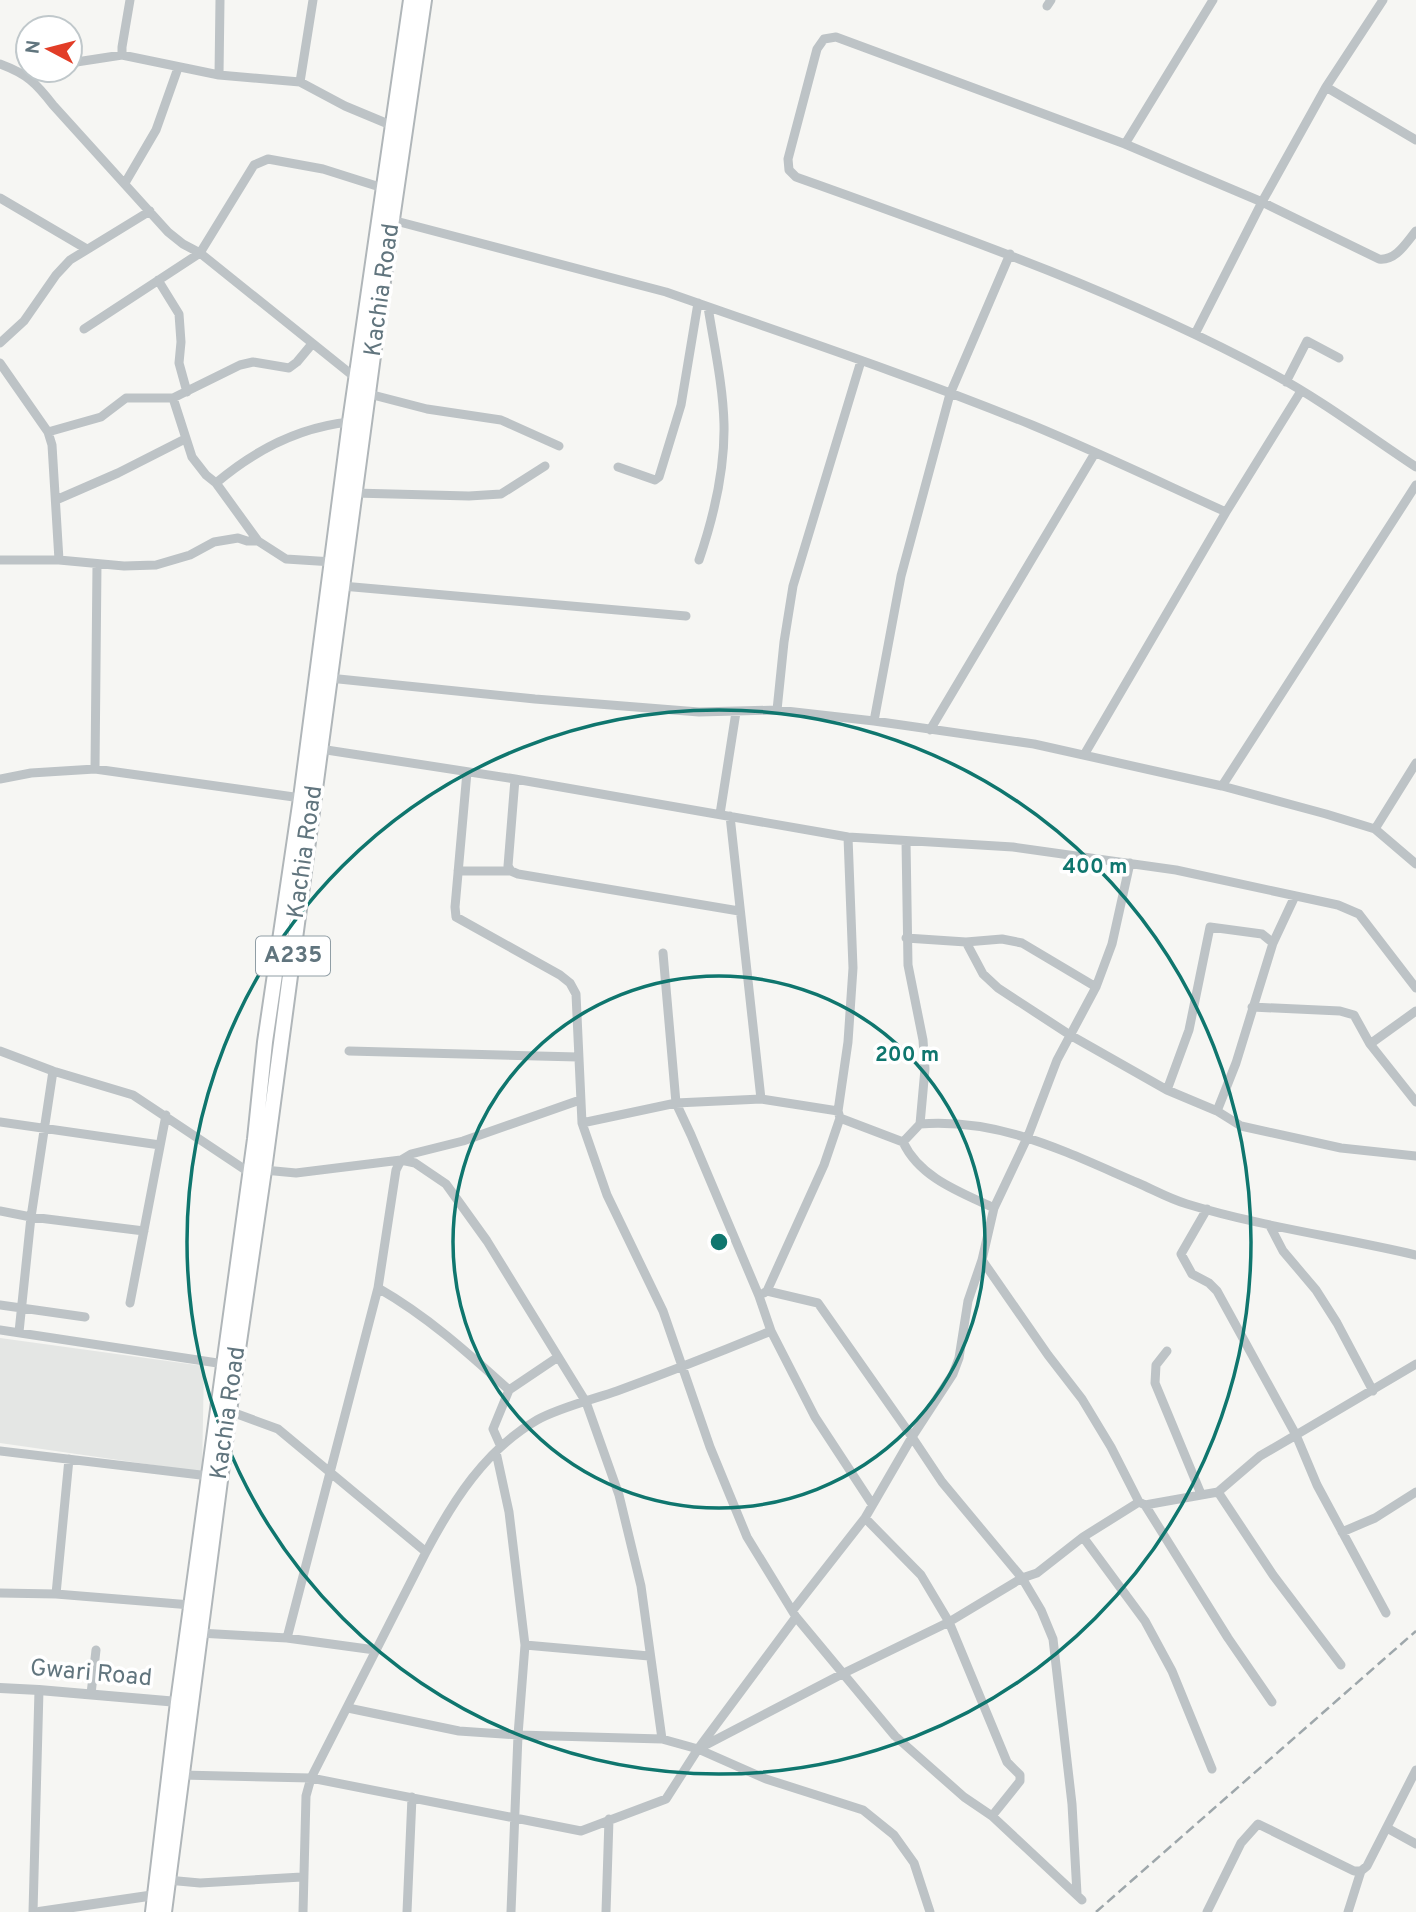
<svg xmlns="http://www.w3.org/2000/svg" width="1416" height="1912" font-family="Overpass,sans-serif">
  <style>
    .built { fill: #e4e6e4 }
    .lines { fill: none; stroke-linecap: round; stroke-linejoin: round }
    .trunk-casing { stroke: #b0b6b9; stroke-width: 18 }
    .minor { stroke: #bdc3c6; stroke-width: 9 }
    .tertiary { stroke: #bdc3c6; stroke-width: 10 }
    .trunk { stroke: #fff; stroke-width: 14 }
    .rail { stroke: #9ea7ab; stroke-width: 2.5; stroke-dasharray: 10 5; stroke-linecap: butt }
    .ring { fill: none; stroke: #0f766e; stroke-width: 3.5 }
    .labels { text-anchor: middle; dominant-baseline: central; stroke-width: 7; stroke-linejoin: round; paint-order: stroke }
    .shield { fill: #fff; stroke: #909ea5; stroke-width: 2 }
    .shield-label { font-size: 23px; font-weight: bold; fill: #61757e }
    .street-label { font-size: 24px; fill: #61757e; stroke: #fff }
    .centre { fill: #0f766e; stroke: #fff; stroke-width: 3.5 }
    .ring-label { font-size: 21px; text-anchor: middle; font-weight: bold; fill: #0f766e; stroke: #fff; stroke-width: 7; stroke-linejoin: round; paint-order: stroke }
  </style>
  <rect width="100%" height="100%" fill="#f6f6f3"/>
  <path class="built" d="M0 1338 204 1366 202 1472 0 1443Z"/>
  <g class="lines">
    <defs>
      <path id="trunk" d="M153 1912 178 1702 255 1139 265 1042 301 798 350 422 411 0
        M164 1912 229 1411 264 1170 383 281 424 0"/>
    </defs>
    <use href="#trunk" class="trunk-casing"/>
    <path class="minor" d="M1213 0 1125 144 1262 202 1379 259C1396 261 1406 243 1416 231
      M1047 6 1051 0
      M122 55V47L130 0
      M70 63 122 55 219 75 300 82 345 106 393 126
      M0 64C27 74 36 83 53 105L168 232 183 244 200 253 357 379
      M219 75 220 0
      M300 82 313 0
      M1326 87 1416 140
      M1125 144 836 37 824 39 817 49 788 159 789 170 796 177C958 235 1121 292 1273 374 1323 401 1369 436 1416 467
      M125 183 156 130 178 68
      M0 198 85 248
      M392 220 666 292C788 335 912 376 1032 425 1097 452 1162 483 1226 512
      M158 280 179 314 181 342 179 363 187 392
      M84 329 200 253 254 165 268 159 323 169 383 188
      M1195 334 1262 202 1326 87 1383 0
      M0 343 24 321 56 275 70 260 150 211
      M0 363 48 432 52 445 59 560
      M1286 382 1307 341 1339 358
      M369 394 427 409 501 420 559 446
      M173 398 192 457 206 475 216 483 258 541
      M48 432 101 417 126 398H173L240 365 253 362 289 368 297 362 312 344
      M618 467 655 480 659 477 681 405 698 303
      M216 483C255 450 299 427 350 422
      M354 493 469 496 501 494 545 466
      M56 500 118 473 185 439
      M0 560H59L124 566 156 565 190 555 214 542 238 538 247 541H258L286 559 333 562
      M699 560C714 516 725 471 724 424 723 385 714 345 708 307
      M342 586 686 616
      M329 678 535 699 699 712 777 710 874 721 1034 744 1222 786 1326 814 1375 829 1416 864
      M777 710 784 642 793 586 861 361
      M874 721 901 576 950 394 1010 254
      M930 730 1095 453
      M320 749 515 779 848 837 1013 847 1176 870 1338 905 1359 914 1416 988
      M1084 755 1226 512 1301 391
      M95 769 97 564
      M467 772 455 907 456 917 560 975 570 983 576 994 582 1123 607 1195 663 1311 710 1447 747 1537 796 1617 895 1736 964 1797 992 1816 1082 1900
      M0 779 31 773 95 769 301 798
      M515 779 508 866 511 871 518 874 739 911
      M1222 786 1416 485
      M720 814 736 712
      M730 816 761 1099
      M1375 829 1416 763
      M848 837 853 968 848 1042 838 1111 840 1118 903 1142C920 1178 960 1192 994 1208
      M906 841 908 965 923 1040 925 1069 920 1124
      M458 871H511
      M906 938 966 942 1002 939 1022 943 1096 987
      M966 942 983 974 998 988 1070 1035 1167 1090 1217 1111 1241 1126 1341 1148 1416 1156
      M663 953 676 1103 691 1135 759 1296 771 1331 815 1417 872 1504
      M1252 1007 1340 1011 1354 1015 1370 1044 1416 1102
      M1370 1044 1416 1011
      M0 1051 53 1071 133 1095 250 1173
      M349 1051 578 1057
      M1167 1090 1189 1030 1210 927 1262 934 1273 943
      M1217 1111 1236 1063 1273 943 1295 896
      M0 1122 160 1145
      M582 1123 676 1103 761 1099 838 1111
      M903 1142 920 1124C1001 1118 1066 1152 1138 1183 1154 1190 1170 1199 1187 1204 1262 1227 1340 1237 1416 1255
      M264 1170 296 1173 401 1160 411 1154 463 1141 580 1100
      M1207 1209 1181 1254 1192 1274 1209 1283 1217 1291 1296 1435 1416 1364
      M0 1211 31 1217 144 1231
      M1270 1226 1283 1251 1316 1290 1337 1323 1373 1391
      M378 1288C427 1316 467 1352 509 1390L558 1357
      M767 1291 818 1303 912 1437 953 1374 959 1358 968 1301 982 1260 994 1208 1028 1136 1057 1060 1096 987 1112 944 1130 863
      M764 1293 767 1291 824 1165 840 1118
      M130 1303 166 1115
      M0 1305 85 1317
      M0 1330 224 1364
      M19 1332 31 1217 53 1071
      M1167 1351 1156 1365 1155 1383 1201 1494
      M229 1411 278 1429 426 1552
      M501 1447 493 1429 509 1390
      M0 1451 209 1476
      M496 1452 509 1512 525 1645 518 1735 511 1912
      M1218 1492 1260 1456 1296 1435 1317 1485 1386 1613
      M1141 1503 1145 1505 1228 1638 1272 1702
      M1145 1505 1218 1492 1273 1575 1341 1665
      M865 1518 921 1575 949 1622 1007 1762 1020 1775V1781L992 1816
      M1342 1532 1375 1518 1416 1492
      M1083 1537 1145 1621 1172 1671 1212 1769
      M0 1593 56 1594 191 1605
      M56 1594 69 1459
      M793 1610 865 1518 912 1437 942 1482 1022 1578 1041 1610 1053 1639 1072 1804 1077 1894
      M199 1633 287 1638 375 1650
      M287 1638 378 1288 396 1170 401 1160 415 1163 446 1184 487 1241 586 1402 619 1495 641 1586 662 1739
      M525 1645 649 1656
      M91 1694 96 1650
      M348 1708 459 1731 518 1735 662 1739 698 1749 766 1779 863 1810 894 1835 914 1863 930 1912
      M698 1749 842 1674 949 1622 1022 1578 1037 1573 1083 1537 1139 1502 1111 1447 1082 1399 1048 1355 982 1260
      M181 1775 311 1778 581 1831 666 1799 698 1749 796 1617
      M1387 1828 1416 1844
      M167 1880 200 1883 302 1877
      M33 1912 39 1690
      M303 1912 306 1796 311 1778 426 1552C453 1501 485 1450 537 1420 558 1408 594 1399 617 1391 669 1372 720 1352 771 1331
      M407 1912 412 1797
      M606 1912 609 1819
      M1207 1912 1241 1843 1258 1824 1354 1871H1361L1367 1866 1416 1770
      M1348 1912 1361 1871"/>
    <path class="tertiary" d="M0 1688 39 1690 178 1702
      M39 1912 155 1895"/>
    <use href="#trunk" class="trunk"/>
    <path class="rail" d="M1096 1912 1416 1631"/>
  </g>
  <g class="ring">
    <circle cx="719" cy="1242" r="266"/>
    <circle cx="719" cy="1242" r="532"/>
  </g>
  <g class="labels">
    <rect class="shield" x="256" y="936.5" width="74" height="39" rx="5"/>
    <g class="shield-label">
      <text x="293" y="956">A235</text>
    </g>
    <g class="street-label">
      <text transform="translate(383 290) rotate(-82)">Kachia Road</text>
      <text transform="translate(306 852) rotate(-82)">Kachia Road</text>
      <text transform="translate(229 1413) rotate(-82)">Kachia Road</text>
      <text transform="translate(91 1674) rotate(5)">Gwari Road</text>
    </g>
  </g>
  <circle cx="719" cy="1242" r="10" class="centre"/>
  <g class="ring-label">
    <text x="1095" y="873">400 m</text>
    <text x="907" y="1061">200 m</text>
  </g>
  <g transform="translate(49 49) rotate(277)"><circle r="33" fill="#ffffff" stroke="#c0c8cb" stroke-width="2"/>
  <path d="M0-5L12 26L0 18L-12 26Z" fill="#e23d27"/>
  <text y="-10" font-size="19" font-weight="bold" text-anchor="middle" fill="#61757e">N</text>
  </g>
</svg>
